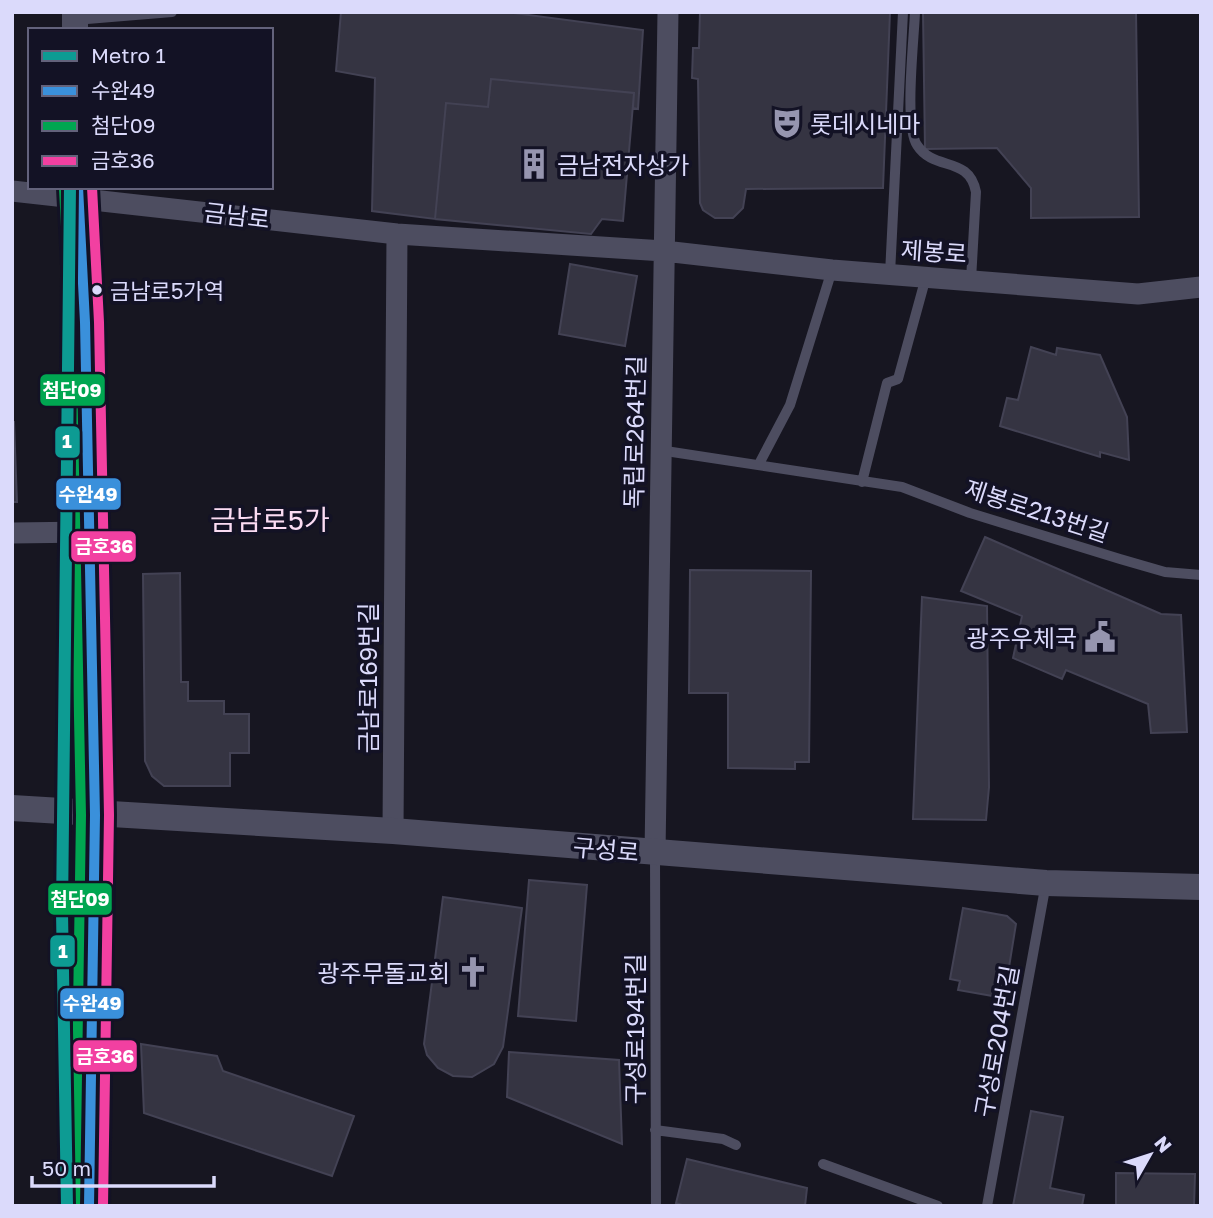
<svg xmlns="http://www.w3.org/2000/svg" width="1213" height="1218" font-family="'Golos Text','Noto Sans KR',sans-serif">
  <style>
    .building { fill: #353442; stroke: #434254; stroke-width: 2 }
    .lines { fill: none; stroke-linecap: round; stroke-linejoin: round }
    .service { stroke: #4d4d60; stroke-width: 10 }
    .minor { stroke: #4d4d60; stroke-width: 21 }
    .tertiary { stroke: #4d4d60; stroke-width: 26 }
    .bus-1-casing { stroke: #131225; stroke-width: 16 }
    .bus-2-casing { stroke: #131225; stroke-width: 16 }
    .bus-3-casing { stroke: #131225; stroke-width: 16 }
    .bus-1 { stroke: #3a90db; stroke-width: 10 }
    .bus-2 { stroke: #00a651; stroke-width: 10 }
    .bus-3 { stroke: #f240a1; stroke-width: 10 }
    .metro-1-casing { stroke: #131225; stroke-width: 18 }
    .metro-1 { stroke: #0d9b93; stroke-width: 12 }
    .bus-dot { fill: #dbdafb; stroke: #131225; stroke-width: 2.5 }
    .labels { text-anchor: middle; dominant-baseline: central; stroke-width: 7; stroke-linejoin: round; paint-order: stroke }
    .bus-label { font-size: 22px; fill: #dbdafb; stroke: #131225; text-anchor: start }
    .poi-label { font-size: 24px; fill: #dbdafb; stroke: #131225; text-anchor: start }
    .street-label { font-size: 24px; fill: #dbdafb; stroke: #131225 }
    .quarter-label { font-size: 28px; fill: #fbdcf3; stroke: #131225 }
    .line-badge { stroke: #131225; stroke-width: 2.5 }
    .badge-label { font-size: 19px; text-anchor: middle; font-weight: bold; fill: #fff }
  </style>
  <rect width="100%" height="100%" fill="#171621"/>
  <path class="building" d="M341 12H506L643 30 638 109 633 108 634 93 491 79 488 107 446 103 435 219 372 211 375 78 336 71Z
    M700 12H890L883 188 746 189 743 208 733 218H715L703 210 700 203 698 79 692 78 693 48H699Z
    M923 12H1136L1139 217 1031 218V188L997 148 925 149Z
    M491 79 634 93 623 221 602 219 591 234 435 219 446 103 488 107Z
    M570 264 637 276 625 346 559 334Z
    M1031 347 1056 355 1057 348 1100 355 1127 417 1129 460 1100 452V457L1000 426 1007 398 1018 400Z
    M12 422H14L17 502H12Z
    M985 537 1161 614 1181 615 1187 732 1151 733 1148 704 1066 670 1062 679 1013 658 1022 616 961 591Z
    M690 570 811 571 809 762H795V769L728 768V693H689Z
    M180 573 181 682H188V701H224V714H249V753H230V786H164L152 776 145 761 143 574Z
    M922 597 987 606 989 787 986 820 913 819Z
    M529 880 587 885 576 1021 518 1016Z
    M443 897 522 908 503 1047 494 1064 472 1077 453 1076 438 1068 427 1055 424 1044Z
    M963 908 1007 916 1016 924 1004 998 958 990 960 981 950 979Z
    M141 1044 217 1056 223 1071 354 1116 332 1176 144 1113Z
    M509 1052 619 1060 622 1144 507 1097Z
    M1031 1111 1063 1117 1050 1188 1084 1195 1082 1206H1013Z
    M687 1159 807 1188 805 1206H685L676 1203Z
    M1116 1173 1195 1174 1194 1206H1116Z"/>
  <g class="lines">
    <path class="service" d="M915 12C914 40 904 126 917 145 934 172 969 155 976 192L971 280
      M75 20 172 12
      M890 274 903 12
      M659 450 902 487 970 513 1120 559 1165 572 1201 575
      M759 464 790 405 832 270
      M862 482 887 383 898 379 926 277
      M655 853 656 1206
      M655 1130 723 1139 736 1145
      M823 1164 938 1206
      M987 1206 1046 883"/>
    <path class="minor" d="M12 191 397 234 664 251 832 270 1138 294 1201 287
      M12 533 89 532
      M393 831 397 234
      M655 853 668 12"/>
    <path class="tertiary" d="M75 12V30
      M78 187 85 322 95 815 89 1206
      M12 808 393 831 1046 883 1201 887"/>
    <defs>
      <path id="bus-1" d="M78 187 85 322 95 815 89 1206"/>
      <path id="bus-2" d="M64 188 71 323 81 815 75 1206"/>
      <path id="bus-3" d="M92 187 99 322 109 815 103 1206"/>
    </defs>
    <use href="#bus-1" class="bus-1-casing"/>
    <use href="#bus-2" class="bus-2-casing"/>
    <use href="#bus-3" class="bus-3-casing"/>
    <use href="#bus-1" class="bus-1"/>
    <use href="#bus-2" class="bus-2"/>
    <use href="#bus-3" class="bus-3"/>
    <defs>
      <path id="metro-1" d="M67 1206 62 912 70 187"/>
    </defs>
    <use href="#metro-1" class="metro-1-casing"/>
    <use href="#metro-1" class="metro-1"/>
  </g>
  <defs>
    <symbol id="theatre-bare" viewBox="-9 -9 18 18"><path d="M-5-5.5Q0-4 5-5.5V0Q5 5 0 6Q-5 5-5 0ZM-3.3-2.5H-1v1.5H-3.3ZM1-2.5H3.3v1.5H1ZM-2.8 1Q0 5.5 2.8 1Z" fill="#9695af" stroke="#131225" stroke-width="2.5" paint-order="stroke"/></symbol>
    <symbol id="building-bare" viewBox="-9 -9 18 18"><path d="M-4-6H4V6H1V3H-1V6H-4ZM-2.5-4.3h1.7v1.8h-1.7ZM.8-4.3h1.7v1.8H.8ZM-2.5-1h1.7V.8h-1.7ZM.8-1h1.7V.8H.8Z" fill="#9695af" stroke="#131225" stroke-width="2.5" paint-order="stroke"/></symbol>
    <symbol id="civic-bare" viewBox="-9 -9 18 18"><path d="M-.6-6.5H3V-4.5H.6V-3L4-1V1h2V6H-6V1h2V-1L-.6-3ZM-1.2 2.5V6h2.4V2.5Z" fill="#9695af" stroke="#131225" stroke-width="2.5" paint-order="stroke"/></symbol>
    <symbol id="church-bare" viewBox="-9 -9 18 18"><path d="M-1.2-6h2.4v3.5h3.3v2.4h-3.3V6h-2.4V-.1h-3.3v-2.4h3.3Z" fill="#9695af" stroke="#131225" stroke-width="2.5" paint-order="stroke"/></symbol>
  </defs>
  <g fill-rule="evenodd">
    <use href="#theatre-bare" x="765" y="101" width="44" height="44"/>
    <use href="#building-bare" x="512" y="142" width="44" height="44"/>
    <use href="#civic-bare" x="1078" y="615" width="44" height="44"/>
    <use href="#church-bare" x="451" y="950" width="44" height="44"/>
  </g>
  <circle class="bus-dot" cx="97" cy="290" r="6"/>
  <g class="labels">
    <g class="bus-label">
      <text x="110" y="290">금남로5가역</text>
    </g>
    <g class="poi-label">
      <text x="810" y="123">롯데시네마</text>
      <text x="557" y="164">금남전자상가</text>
      <text x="1077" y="637" text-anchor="end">광주우체국</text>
      <text x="450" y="972" text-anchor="end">광주무돌교회</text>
    </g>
    <g class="street-label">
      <text transform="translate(237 215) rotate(7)">금남로</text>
      <text transform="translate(934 251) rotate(4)">제봉로</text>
      <text transform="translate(634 432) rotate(-89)">독립로264번길</text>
      <text transform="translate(1037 510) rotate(18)">제봉로213번길</text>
      <text transform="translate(367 678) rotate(-90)">금남로169번길</text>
      <text transform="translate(606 849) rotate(5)">구성로</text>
      <text transform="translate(634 1029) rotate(-90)">구성로194번길</text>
      <text transform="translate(996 1041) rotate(-80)">구성로204번길</text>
    </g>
    <g class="quarter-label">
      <text x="270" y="519">금남로5가</text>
    </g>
  </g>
  <g class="line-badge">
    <rect x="39" y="373" width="67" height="34" rx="7" fill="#00a651"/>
    <rect x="54" y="425" width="27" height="34" rx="7" fill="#0d9b93"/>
    <rect x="55" y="477" width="67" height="34" rx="7" fill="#3a90db"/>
    <rect x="70" y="530" width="67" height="33" rx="7" fill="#f240a1"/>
    <rect x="47" y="882" width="66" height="34" rx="7" fill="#00a651"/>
    <rect x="49" y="934" width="27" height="34" rx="7" fill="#0d9b93"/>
    <rect x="59" y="987" width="66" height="33" rx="7" fill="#3a90db"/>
    <rect x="72" y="1039" width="66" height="34" rx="7" fill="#f240a1"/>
  </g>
  <g class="badge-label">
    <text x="72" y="397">첨단09</text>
    <text x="67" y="448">1</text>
    <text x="88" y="501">수완49</text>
    <text x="104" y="553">금호36</text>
    <text x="80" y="906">첨단09</text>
    <text x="63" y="958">1</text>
    <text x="92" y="1010">수완49</text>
    <text x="105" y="1063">금호36</text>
  </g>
  <rect width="1213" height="1218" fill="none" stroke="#dbdafb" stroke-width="28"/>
  <rect x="28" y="28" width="245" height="161" fill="#131225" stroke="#63627b" stroke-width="2"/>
  <rect x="42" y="51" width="35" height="10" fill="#0d9b93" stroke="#63627b" stroke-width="2"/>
  <text x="91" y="63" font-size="21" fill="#dbdafb">Metro 1</text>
  <rect x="42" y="86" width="35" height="10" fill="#3a90db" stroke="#63627b" stroke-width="2"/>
  <text x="91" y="98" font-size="21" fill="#dbdafb">수완49</text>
  <rect x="42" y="121" width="35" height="10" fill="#00a651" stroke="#63627b" stroke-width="2"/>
  <text x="91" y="133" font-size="21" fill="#dbdafb">첨단09</text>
  <rect x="42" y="156" width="35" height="10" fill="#f240a1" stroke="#63627b" stroke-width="2"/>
  <text x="91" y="168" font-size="21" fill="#dbdafb">금호36</text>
  <g transform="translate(1150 1155) rotate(51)" stroke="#131225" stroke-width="5" paint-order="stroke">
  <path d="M0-5L12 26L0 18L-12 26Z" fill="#dbdafb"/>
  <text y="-10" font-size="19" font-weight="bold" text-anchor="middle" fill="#dbdafb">N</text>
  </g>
  <path d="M32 1176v10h182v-10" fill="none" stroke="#dbdafb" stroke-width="3.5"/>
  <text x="42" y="1176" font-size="21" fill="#dbdafb" stroke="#131225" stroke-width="5" paint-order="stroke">50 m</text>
</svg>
